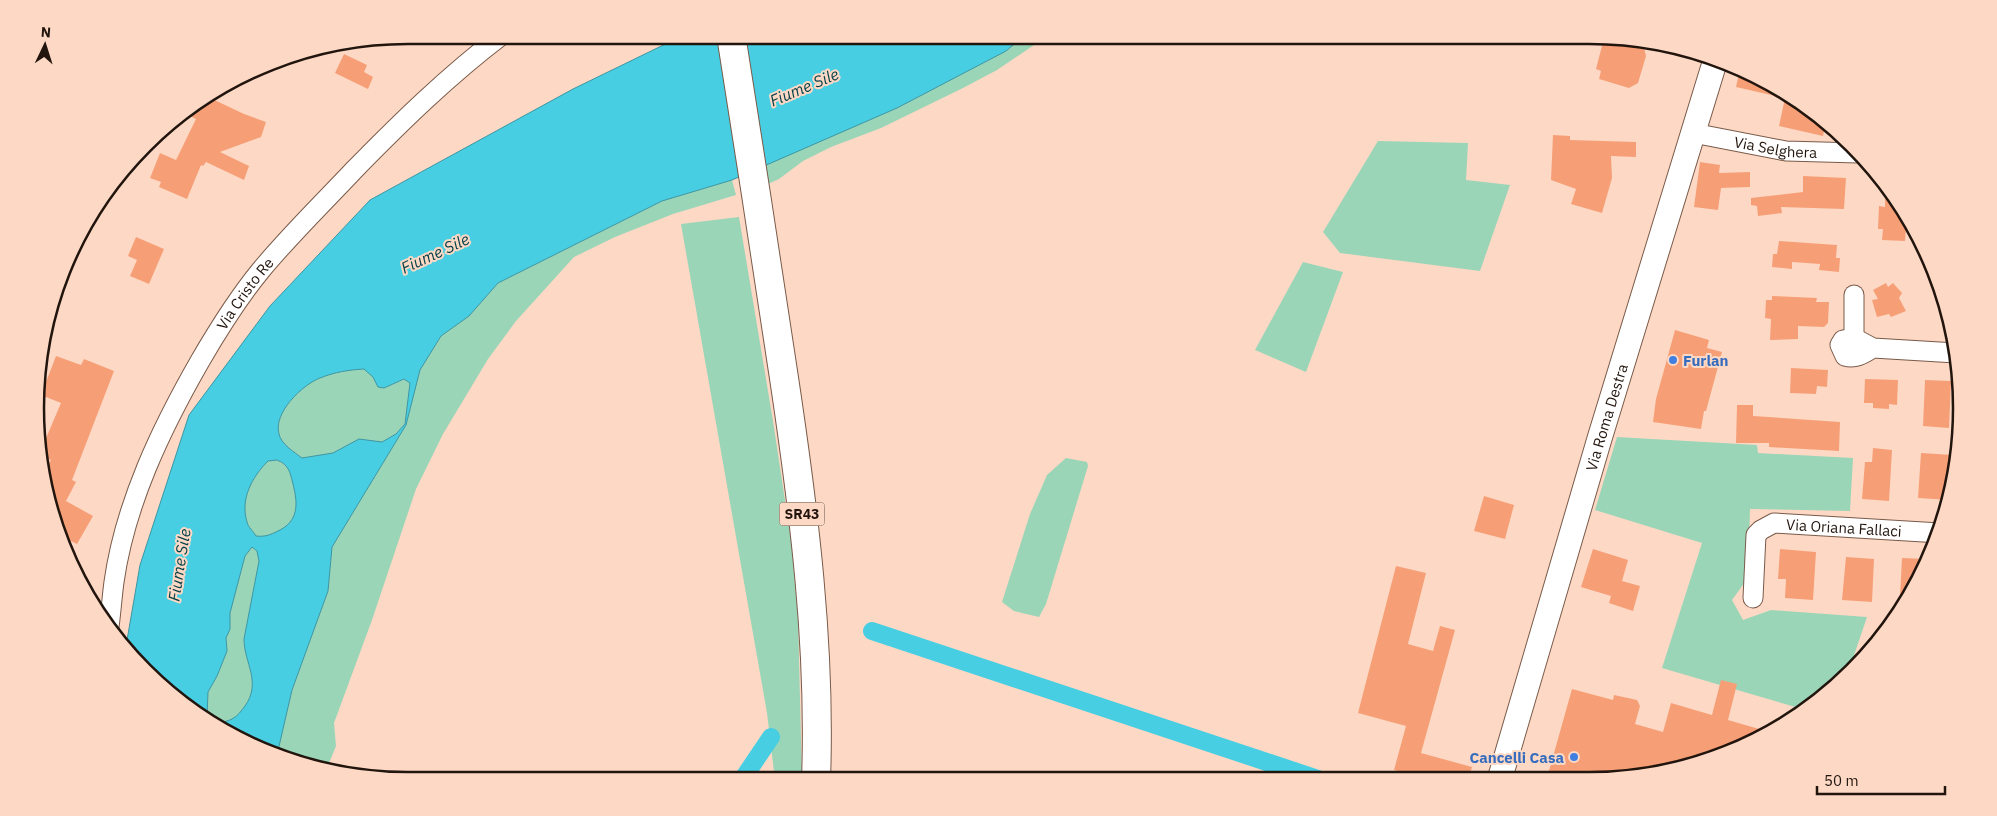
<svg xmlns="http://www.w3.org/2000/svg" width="1997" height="816" font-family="'IBM Plex Sans',sans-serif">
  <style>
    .green { fill: #9ad5b8 }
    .water { fill: #47cee2; stroke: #3c96a2; fill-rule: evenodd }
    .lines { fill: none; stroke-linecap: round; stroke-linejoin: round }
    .canal { stroke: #47cee2; stroke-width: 18 }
    .building { fill: #f69f77 }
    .minor-casing { stroke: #795a49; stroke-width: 21 }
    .tertiary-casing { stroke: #795a49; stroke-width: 26 }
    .primary-casing { stroke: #795a49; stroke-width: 30 }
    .minor { stroke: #fff; stroke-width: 19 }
    .tertiary { stroke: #fff; stroke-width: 24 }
    .primary { stroke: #fff; stroke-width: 28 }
    .shop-dot { fill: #3f7fe0; stroke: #fdd9c5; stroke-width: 2 }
    .labels { text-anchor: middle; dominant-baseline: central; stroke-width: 4; stroke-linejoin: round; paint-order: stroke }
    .shield { fill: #fdd9c5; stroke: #645045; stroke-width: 1 }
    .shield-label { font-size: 14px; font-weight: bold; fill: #22150e }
    .street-label { font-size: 15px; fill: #22150e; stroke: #fdd9c5 }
    .shop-label { font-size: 15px; font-weight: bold; fill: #366cbe; stroke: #fdd9c5; text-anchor: start }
    .water-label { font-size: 16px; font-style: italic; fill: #003e46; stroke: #fdd9c5 }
    .rim { fill: none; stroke: #22150e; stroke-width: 2.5 }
  </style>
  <rect width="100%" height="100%" fill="#fdd9c5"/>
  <path class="green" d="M1025 35H1049L997 70 963 88 881 128 831 147 803 161 779 179 768 184 766 165 897 108 1006 51Z
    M1378 141 1468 143 1466 180 1510 185 1480 271 1340 253 1323 232Z
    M732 180 736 195 673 214 615 237 574 257 516 321 488 359 443 434 416 489 372 620 334 723 336 746 327 768 288 761 277 755 292 690 328 591 332 547 406 425 420 370 441 336 469 316 498 283 662 201Z
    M739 217 773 421 791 540 798 617 802 780H775L767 713 681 224Z
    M1303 262 1343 272 1306 372 1255 350Z
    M365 369 384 388 405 379 410 383 405 424 396 434 382 442 359 439 333 453 302 458C294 452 281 444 279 434 273 413 302 385 320 378 335 372 349 370 365 369Z
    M1617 437 1757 445 1758 453 1853 458 1850 511 1750 509 1748 578 1732 600 1743 620 1771 610 1867 617 1848 673 1835 689 1802 709 1662 668 1702 543 1595 510Z
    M1066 458 1087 462 1088 466 1046 604 1039 617 1014 611 1002 602 1030 514 1047 475Z
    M277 460 289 468C295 492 306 517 278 531 270 535 265 537 256 536 253 531 248 527 247 522 240 499 252 477 268 461Z
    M252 547 257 551 259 561 244 639C244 663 262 681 245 706 241 711 238 716 232 719 222 724 215 722 207 716L208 692 217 676 227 651 226 638 230 629V613L245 556Z"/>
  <path class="water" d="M684 35H1025L1006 51 897 108 732 180 662 201 498 283 469 316 441 336 420 370 406 425 332 547 328 591 292 690 277 755 181 704 126 646 140 565 189 415 270 306 370 200 573 89ZM364 369 373 377 378 387 384 388 404 379 410 383 405 424 396 434 382 442 359 439 333 453 302 458C294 452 281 444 279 434 273 413 302 385 320 378 335 372 348 370 364 369ZM277 460C289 465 290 472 293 484 298 504 299 521 278 531 270 535 265 537 256 536 253 531 248 527 247 522 240 499 252 477 268 461ZM252 547 257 551 259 561 244 639C244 663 262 682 245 706 241 711 238 716 232 719 222 724 215 722 207 716L208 692 217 676 227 651 226 638 230 629V613L245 556Z"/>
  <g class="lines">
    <path class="canal" d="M872 631 1318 779
      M742 780 771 737"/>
  </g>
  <path class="building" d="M1604 38 1643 44 1646 56 1638 83 1629 88 1599 79 1601 71 1596 69Z
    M344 54 367 65 364 72 373 77 368 89 335 73Z
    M1740 69 1775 85 1826 121 1823 136 1779 126 1785 98 1736 87Z
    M206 96 244 114 266 122 261 137 220 152 249 166 244 180 206 162 203 166 201 165 187 199 159 187 161 182 150 178 160 153 176 160 196 119 190 116 196 103Z
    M1553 135 1570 136V140L1636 142V157L1611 156 1612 178 1602 213 1571 204 1576 189 1551 180Z
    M1700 162 1720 165 1719 173 1750 172V187L1721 188 1718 210 1694 207Z
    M1803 176 1846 178 1844 209 1781 207 1782 213 1758 216 1757 206 1751 205V198L1803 192Z
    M1885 197H1895L1907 216 1905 241 1882 240 1883 229H1878L1879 206 1885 207Z
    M136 237 164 249 149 284 130 276 137 260 128 256Z
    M1779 241 1837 245 1836 258H1840L1839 272 1819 270 1820 264 1792 262V269L1772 267 1773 254H1777Z
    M1886 283 1888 287 1893 283 1902 293 1899 298 1906 311 1891 317 1889 314 1877 317 1872 300 1878 299 1873 290Z
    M1772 296 1817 298 1816 302H1829L1828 323 1824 327 1798 326V339L1770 340 1771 319 1765 318 1766 300H1772Z
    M1675 330 1709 340 1707 348 1722 352 1706 411H1704L1701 429 1653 422 1656 399Z
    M56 356 81 365 84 359 114 371 72 480 76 482 66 501 93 516 77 544 71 541 64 552 42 481V476L51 460 41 456V450L61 403 41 395Z
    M1791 368 1828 370 1827 387 1817 386 1816 394 1790 393Z
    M1865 379 1898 380 1897 405 1889 404V409L1873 408V403H1864Z
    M1925 380 1951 381 1949 428 1923 426Z
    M1737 405H1753V416L1840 422 1839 451 1769 447V443H1736Z
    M1873 448 1892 450 1889 501 1862 499 1865 462H1872Z
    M1921 453 1953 455 1949 500 1918 498Z
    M1484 496 1514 505 1505 539 1474 531Z
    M1593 549 1628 560 1622 581 1640 586 1633 611 1609 603 1611 596 1581 587Z
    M1780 549 1816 552 1813 600 1785 598 1786 579H1778Z
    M1846 557 1874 559 1872 602 1842 600Z
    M1902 558 1927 559 1899 616V615Z
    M1396 566 1426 573 1408 644 1433 651 1440 626 1455 630 1421 753 1472 767 1469 778H1460L1432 771 1430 778H1426L1394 770 1406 726 1358 713Z
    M1721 680 1737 684 1728 720 1766 731 1732 752 1638 778H1547L1572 689 1613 700 1614 695 1637 700 1640 706 1635 724 1663 732 1671 703 1712 715Z"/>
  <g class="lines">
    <defs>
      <g id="minor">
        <path id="s1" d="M1693 133 1786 151 1858 153"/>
        <path d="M1854 338V295"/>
        <path d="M1873 348C1863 354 1856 359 1845 356L1840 345 1843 340 1854 338 1873 348 1956 353"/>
        <path id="s2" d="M1753 598 1756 535 1761 530 1774 523 1940 533"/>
        <path id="s3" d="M109 627C111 612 112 597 114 582 125 504 161 429 200 361 218 330 238 298 261 270 290 235 323 203 354 170 401 122 448 76 502 35"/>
      </g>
      <g id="tertiary">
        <path id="s4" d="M1500 778 1600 437 1716 58"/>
      </g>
      <path id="primary" d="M731 35C749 149 767 264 784 378 804 511 821 646 816 780"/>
    </defs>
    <use href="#minor" class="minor-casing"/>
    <use href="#tertiary" class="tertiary-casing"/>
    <use href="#primary" class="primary-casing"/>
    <use href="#minor" class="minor"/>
    <use href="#tertiary" class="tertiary"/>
    <use href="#primary" class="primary"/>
  </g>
  <g class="shop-dot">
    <circle cx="1673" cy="360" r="5"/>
    <circle cx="1574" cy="757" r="5"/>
  </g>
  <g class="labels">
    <rect class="shield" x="779.5" y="502.5" width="45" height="23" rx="4"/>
    <g class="shield-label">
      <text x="802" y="514">SR43</text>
    </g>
    <g class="street-label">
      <text stroke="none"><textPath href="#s1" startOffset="84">Via Selghera</textPath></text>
      <text stroke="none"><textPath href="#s3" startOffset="365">Via Cristo Re</textPath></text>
      <text stroke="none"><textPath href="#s4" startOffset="376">Via Roma Destra</textPath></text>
      <text stroke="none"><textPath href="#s2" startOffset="155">Via Oriana Fallaci</textPath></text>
    </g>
    <g class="shop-label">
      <text x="1683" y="360">Furlan</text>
      <text x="1564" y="757" text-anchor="end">Cancelli Casa</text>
    </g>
    <g class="water-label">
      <text transform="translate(804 87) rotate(-23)">Fiume Sile</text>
      <text transform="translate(435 253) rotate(-25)">Fiume Sile</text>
      <text transform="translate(179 565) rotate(-81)">Fiume Sile</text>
    </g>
  </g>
  <path d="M0 0H1997V816H0ZM408 44H1589A364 364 0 0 1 1953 408V408A364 364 0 0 1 1589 772H408A364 364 0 0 1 44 408V408A364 364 0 0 1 408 44Z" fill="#fdd9c5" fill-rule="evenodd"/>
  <path class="rim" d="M408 44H1589A364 364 0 0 1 1953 408V408A364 364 0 0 1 1589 772H408A364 364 0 0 1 44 408V408A364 364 0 0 1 408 44Z"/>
  <g transform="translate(45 45) rotate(4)" stroke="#fdd9c5" stroke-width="4" paint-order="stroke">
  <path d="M0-4L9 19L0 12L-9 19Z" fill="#22150e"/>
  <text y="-8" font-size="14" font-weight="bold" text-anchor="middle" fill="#22150e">N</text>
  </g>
  <path d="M1817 786v8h128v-8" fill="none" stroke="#22150e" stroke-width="2.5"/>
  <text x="1824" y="786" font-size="15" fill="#22150e" stroke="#fdd9c5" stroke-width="4" paint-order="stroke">50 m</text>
</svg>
